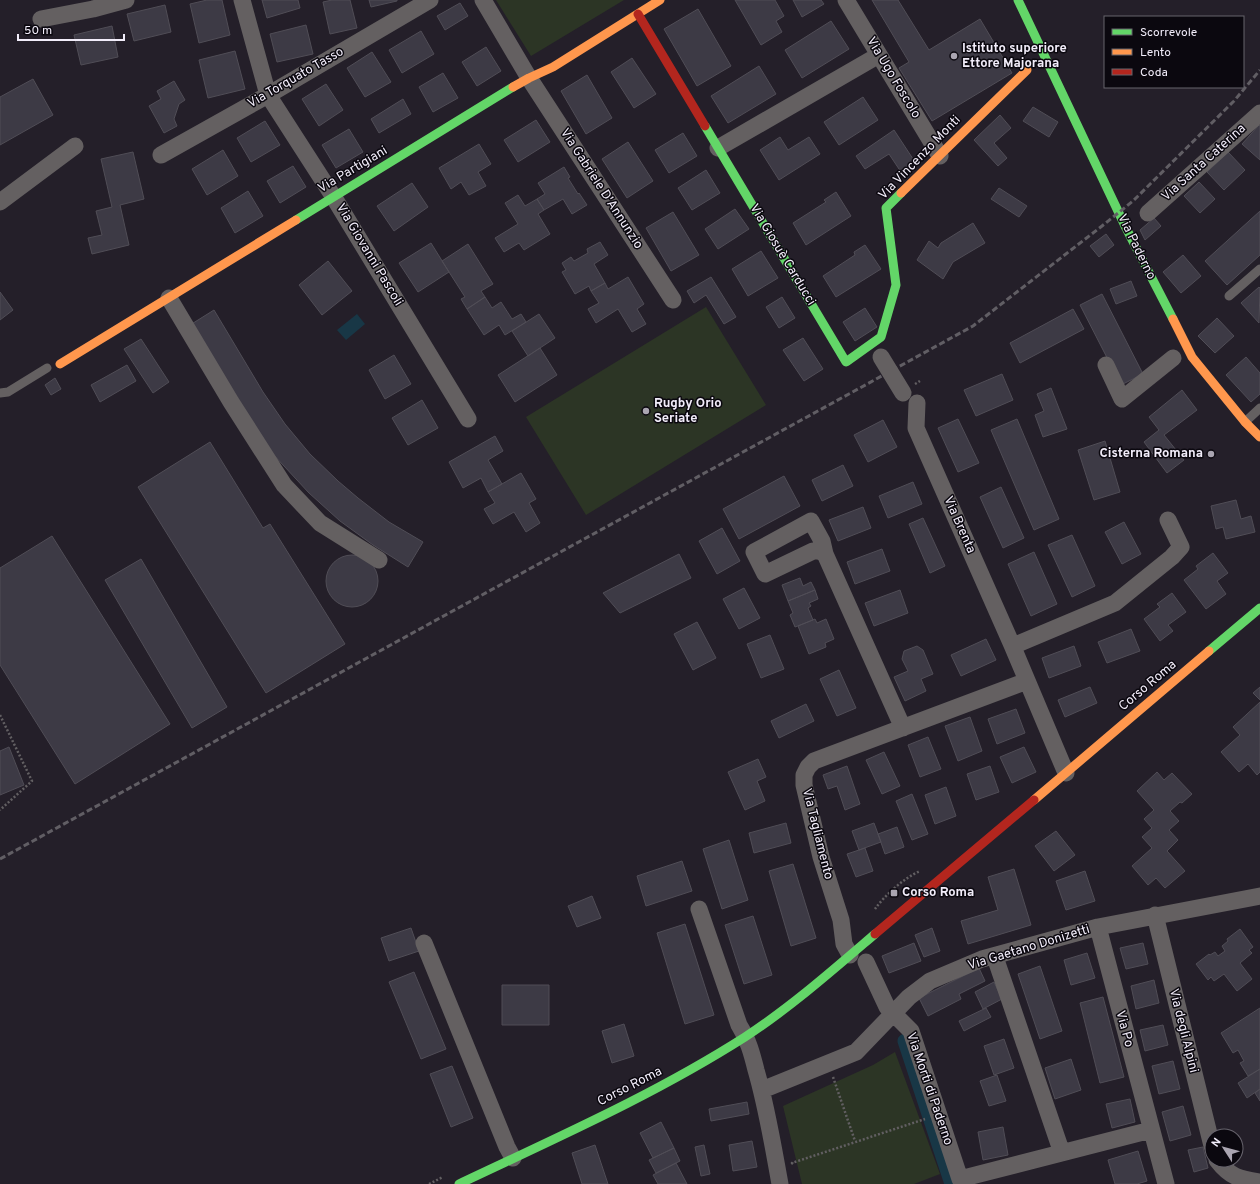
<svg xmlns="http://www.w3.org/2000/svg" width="1260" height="1184" font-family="Overpass,sans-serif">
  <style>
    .green { fill: #2c3525 }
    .water { fill: #183746 }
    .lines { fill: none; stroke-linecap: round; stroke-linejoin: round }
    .canal { stroke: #183746; stroke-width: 15 }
    .building { fill: #3d3a45; stroke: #504d56 }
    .path { stroke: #625f62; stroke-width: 2.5; stroke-dasharray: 2 2; stroke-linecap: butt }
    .lane { stroke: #646061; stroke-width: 9 }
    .street { stroke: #646061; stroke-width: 17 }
    .fast { stroke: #63d668; stroke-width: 9 }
    .slow { stroke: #ff974d; stroke-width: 9 }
    .jam { stroke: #b3261e; stroke-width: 9 }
    .rail { stroke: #615e64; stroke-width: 3; stroke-dasharray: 6 3; stroke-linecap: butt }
    .street-bridge { stroke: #646061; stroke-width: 17 }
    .poi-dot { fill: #aaa5b1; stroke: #0b080f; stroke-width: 1.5 }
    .labels { text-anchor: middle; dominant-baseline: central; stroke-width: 3; stroke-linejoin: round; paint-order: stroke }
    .poi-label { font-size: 13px; font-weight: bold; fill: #f2edfa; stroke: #0b080f; text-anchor: start }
    .street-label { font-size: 13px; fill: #f2edfa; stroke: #0b080f }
  </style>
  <rect width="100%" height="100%" fill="#241f29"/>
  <path class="green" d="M496 0H624L531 56Z
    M706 307 766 405 586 515 526 417Z
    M895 1052 940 1174 914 1184H802L783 1106 873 1065Z"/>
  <path class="water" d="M357 314 365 324 346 340 337 330Z"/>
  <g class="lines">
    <path class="canal" d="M905 1041 952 1184"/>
  </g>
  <path class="building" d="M207 0H222L230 35 199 43 190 4Z
    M262 0H298L300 8 267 18Z
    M332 0H350L357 28 330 34 323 2Z
    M369 0H397V1L371 7Z
    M735 0H775L784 16 776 21 782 32 761 45Z
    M793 0H821L824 4 802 17Z
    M872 0H898L929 50 980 19 1012 73 932 121 899 68 909 62Z
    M460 3 468 16 445 30 437 16Z
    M165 5 171 32 134 41 127 14Z
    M698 9 731 66 697 86 664 29Z
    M831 21 849 49 802 78 785 50Z
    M306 25 313 54 277 62 270 34Z
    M112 26 118 57 81 65 74 35Z
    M421 31 434 54 402 73 389 50Z
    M486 47 501 71 477 86 462 62Z
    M235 51 245 89 208 98 199 60Z
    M372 52 391 82 365 97 347 68Z
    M632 58 656 94 634 108 611 72Z
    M759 66 776 94 728 123 711 96Z
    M443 73 458 98 433 112 419 87Z
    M587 75 612 118 586 134 561 91Z
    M33 79 53 115 0 145V97Z
    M174 81 185 100 179 104 174 119 177 126 164 133 149 106 161 99 157 91Z
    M326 84 343 110 319 126 302 99Z
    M863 97 878 120 839 145 824 122Z
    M403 99 411 114 379 133 371 119Z
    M1033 107 1058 122 1049 137 1023 121Z
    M1000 115 1011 128 994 143 1007 158 998 166 974 140Z
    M536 120 550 142 518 162 504 140Z
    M265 121 280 145 251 162 237 138Z
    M1259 125 1260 126V160L1242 144Z
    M349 129 363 152 336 168 322 145Z
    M894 130 917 165 903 175 889 154 865 169 856 156Z
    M683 133 697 156 669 173 655 150Z
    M780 137 788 150 809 137 820 154 779 180 760 150Z
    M628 142 653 181 627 198 602 159Z
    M479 144 491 164 478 172 486 186 469 195 461 182 451 189 439 168Z
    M223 150 238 176 207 195 192 169Z
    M133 152 144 199 120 205 129 245 92 254 88 238 102 235 96 211 112 207 101 159Z
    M1228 152 1245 170 1224 190 1207 172Z
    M293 166 306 187 280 203 267 181Z
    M564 167 570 177 568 178 578 194 579 193 587 205 572 214 563 199 544 210 537 199 545 194 538 183Z
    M706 170 720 193 692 210 678 188Z
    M1199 182 1215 199 1200 213 1184 196Z
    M412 183 428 207 394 231 377 206Z
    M999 188 1027 206 1019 217 991 199Z
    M248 191 263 216 235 233 221 208Z
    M836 192 851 216 806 245 793 223 826 202 824 200Z
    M518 195 525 206 537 199 544 210 538 214 550 234 524 250 519 243 504 252 495 238 518 224 505 203Z
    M735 209 749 229 718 249 705 229Z
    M1260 211V255L1227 285 1205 261Z
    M673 212 699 255 671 271 646 228Z
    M1154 218 1161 226 1145 240 1140 230Z
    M973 223 985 243 953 262 943 279 917 260 929 241 938 248 941 243Z
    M1106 234 1114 245 1099 257 1090 246Z
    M600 242 608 255 594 264 605 283 591 291 589 286 575 294 562 272 566 270 562 263 571 257 574 261 588 253 587 249Z
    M431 243 449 272 418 292 399 263Z
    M468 244 493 284 481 291 485 297 467 309 461 299 465 297 442 261Z
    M865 245 881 269 836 297 823 276 855 255 854 252Z
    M761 251 778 278 748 296 732 269Z
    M1183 255 1201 276 1181 293 1163 272Z
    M328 261 352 291 322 315 299 285Z
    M628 277 644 304 637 309 646 324 632 332 618 309 596 323 588 309 599 303 591 291 605 283 608 289Z
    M711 277 736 317 724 324 706 295 694 303 687 291Z
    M1131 281 1137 296 1116 304 1110 289Z
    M1259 287 1260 288 1259 323 1241 303Z
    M0 292 13 310 0 320Z
    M1102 294 1143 374 1121 385 1080 305Z
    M485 297 492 308 501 302 512 319 521 314 526 322 505 335 499 325 484 335 467 309Z
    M782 297 795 318 779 328 766 307Z
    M865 308 877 327 855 341 843 322Z
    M1073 309 1084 329 1020 363 1010 343Z
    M214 310 263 392 285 424 310 454 338 481 358 498 389 522 423 542 408 567 373 545 340 521 309 493 271 452 190 325Z
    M539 314 555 338 528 356 512 331Z
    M1217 318 1234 336 1215 353 1198 336Z
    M803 338 823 369 804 381 783 350Z
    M141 339 169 382 153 393 124 349Z
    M540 348 557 375 515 402 498 375Z
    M394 355 411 384 385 399 369 370Z
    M1246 357 1260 373V394L1251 402 1226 375Z
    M127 365 136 381 100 402 91 385Z
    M1002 374 1013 400 976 416 964 390Z
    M55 378 61 389 51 395 45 385Z
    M1051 388 1067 429 1043 437 1035 415 1044 411 1037 394Z
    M1182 390 1197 410 1164 435 1184 460 1167 473 1144 442 1159 430 1149 417Z
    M422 400 438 428 408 445 392 418Z
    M958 419 979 463 958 472 938 428Z
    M1017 419 1059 519 1034 530 991 430Z
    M883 420 897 447 868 462 854 435Z
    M495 436 503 451 488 460 502 484 488 492 481 478 463 488 449 462Z
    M1105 441 1120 492 1094 500 1078 450Z
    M210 442 263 528 270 524 345 644 266 693 138 487Z
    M843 465 853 486 822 501 812 480Z
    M521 473 536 499 529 503 540 523 526 532 514 512 493 524 484 509 495 503 488 492Z
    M784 476 800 506 739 539 723 509Z
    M913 482 922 504 888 518 879 496Z
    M1001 487 1024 538 1003 548 980 497Z
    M1236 500 1241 519 1251 516 1255 532 1226 539 1223 527 1216 529 1211 506Z
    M863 507 871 528 838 541 829 520Z
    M923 518 945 566 930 573 909 524Z
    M1124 522 1141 554 1122 564 1105 532Z
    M722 528 740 561 717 574 699 541Z
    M1072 535 1095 586 1072 597 1048 545Z
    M52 536 170 724 75 784 0 665V568Z
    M882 549 890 571 855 584 847 562Z
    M1034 552 1057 604 1031 616 1008 564Z
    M1213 553 1228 573 1217 581 1226 594 1206 609 1184 580 1198 569 1196 566Z
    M679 554 691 578 620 613 603 593Z
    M326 581a26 26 0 1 1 52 0a26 26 0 1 1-52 0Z
    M141 559 227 707 192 728 105 580Z
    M800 578 803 586 811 582 815 590 788 601 782 585Z
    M744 588 760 618 739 629 723 599Z
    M815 590 818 599 809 603 811 606 808 608 813 620 795 627 790 615 793 613 788 601Z
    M900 590 908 613 874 626 865 603Z
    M1172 593 1186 612 1168 625 1173 631 1160 641 1144 619 1160 607 1157 604Z
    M815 619 817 623 826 619 834 639 825 643 826 647 809 654 798 626Z
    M697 622 716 658 693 670 674 634Z
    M1131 629 1140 651 1107 663 1098 642Z
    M770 635 784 669 761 678 747 644Z
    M986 639 996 660 961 676 951 655Z
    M917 646 923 650 933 674 921 679 926 691 905 701 894 677 908 671 902 659 904 651Z
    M1074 646 1081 666 1049 678 1042 658Z
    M839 670 856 708 837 716 820 679Z
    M1090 687 1097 703 1065 717 1058 700Z
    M1260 687V700L1253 693Z
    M1260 702V772L1257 775 1248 764 1239 772 1221 752 1240 735 1233 727Z
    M806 704 814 721 779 738 771 721Z
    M1016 709 1025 733 997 744 988 719Z
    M970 717 982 751 958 761 945 726Z
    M928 737 941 769 920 777 908 745Z
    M9 747 24 785 0 795V751Z
    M1024 747 1036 772 1012 783 1000 757Z
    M884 752 900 786 882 794 866 760Z
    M758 759 766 777 757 781 765 801 745 810 728 772Z
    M847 766 860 804 845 810 837 786 828 789 823 775Z
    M990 766 999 792 976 800 967 774Z
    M1157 772 1164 780 1172 773 1192 794 1182 803 1180 802 1170 811 1179 821 1169 830 1178 840 1167 851 1185 871 1165 888 1156 878 1148 885 1132 866 1152 848 1142 837 1152 828 1144 819 1154 810 1137 791Z
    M946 787 956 816 935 824 925 795Z
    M912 794 928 834 912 840 896 801Z
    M786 823 791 843 754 853 749 833Z
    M874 823 881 842 859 850 852 831Z
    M897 827 904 847 885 854 878 834Z
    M1056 831 1075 855 1054 871 1035 846Z
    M729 840 748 900 722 909 703 849Z
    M865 848 873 871 856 877 847 854Z
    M682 861 692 891 646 906 637 876Z
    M793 864 816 938 791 946 769 871Z
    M1014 869 1031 925 968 944 961 921 998 910 988 877Z
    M1085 871 1095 901 1066 910 1056 881Z
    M592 896 601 918 577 927 568 906Z
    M753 916 772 975 744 984 725 925Z
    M685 924 714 1015 685 1024 657 933Z
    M411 928 419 951 389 961 381 938Z
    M932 928 940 951 924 957 915 935Z
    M1240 929 1253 947 1249 950 1252 953 1240 963 1252 979 1237 991 1224 974 1214 981 1211 977 1208 980 1196 964 1209 954 1210 955 1215 952 1218 956 1225 951 1222 946 1228 941 1227 939Z
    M914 943 921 961 889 973 882 956Z
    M1143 943 1148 964 1126 969 1120 948Z
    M1087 953 1095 978 1071 985 1064 960Z
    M1040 966 1062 1031 1040 1039 1018 974Z
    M979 968 985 981 959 994 961 999 928 1016 919 998Z
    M414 972 446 1049 421 1059 389 982Z
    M1154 980 1159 1003 1136 1009 1131 986Z
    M994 982 1002 999 983 1009 975 992Z
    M502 985H549V1025H502Z
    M1103 997 1124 1077 1100 1083 1080 1003Z
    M986 1008 991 1017 964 1031 959 1021Z
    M1260 1008V1069L1248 1076 1240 1063 1244 1061 1238 1050 1233 1053 1221 1033Z
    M624 1024 634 1056 612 1063 602 1031Z
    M1163 1025 1168 1045 1145 1051 1140 1030Z
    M1004 1039 1014 1068 994 1075 984 1046Z
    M1071 1059 1081 1090 1055 1099 1045 1068Z
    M1173 1061 1180 1089 1159 1094 1152 1066Z
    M452 1066 473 1118 451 1127 430 1074Z
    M1260 1069V1089L1247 1098 1238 1083Z
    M997 1075 1006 1101 989 1106 980 1081Z
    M1260 1089V1101L1255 1093Z
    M1130 1099 1135 1122 1112 1128 1106 1104Z
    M747 1102 749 1114 711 1121 709 1109Z
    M1183 1106 1191 1135 1170 1141 1162 1112Z
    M661 1122 674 1148 653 1158 640 1133Z
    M1003 1127 1008 1155 983 1160 978 1132Z
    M752 1141 757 1167 733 1171 729 1145Z
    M595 1145 608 1184H582L572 1153Z
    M704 1145 710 1174 701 1176 695 1147Z
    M1203 1147 1208 1168 1194 1172 1188 1150Z
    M674 1148 680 1161 656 1173 649 1160Z
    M1138 1151 1147 1181 1137 1184H1115L1108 1160Z
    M676 1163 687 1184H658L653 1175Z"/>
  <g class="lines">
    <path class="path" d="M915 384 920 381
      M0 715 32 781 0 810
      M875 909C885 895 904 878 920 871
      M833 1077 855 1141
      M793 1164 792 1163 925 1119
      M429 1184 443 1177"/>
    <path class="lane" d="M1229 296 1260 269
      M0 393 8 392 47 368
      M1245 422 1260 408"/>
    <path class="street" d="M242 0 268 95 333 196 468 419
      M483 0 529 78 673 300
      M846 0 940 156
      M41 19 93 9 126 0
      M718 148 879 55
      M161 155 268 95 430 0
      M0 202 75 146
      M1148 213 1260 113
      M169 298 231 402 284 485 320 523 379 560
      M1106 365 1122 399 1173 358
      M917 403 916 428 1012 645 1066 773
      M825 554 822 541 811 521 754 552 765 574 813 551H819L825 554 903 728
      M1012 645 1020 643 1115 603 1172 557 1181 547 1168 520
      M699 909 739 1025C748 1039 752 1054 756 1070 767 1108 773 1146 780 1184
      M1155 915 1212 1146
      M1098 927 1166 1184
      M424 943 507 1147 513 1158
      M850 955 844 944 841 920 821 857 804 785V775L808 767 814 761 1027 681
      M997 956V963L1062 1153
      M866 962 887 1007 911 1031 960 1179 1151 1130
      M762 1090 856 1052 909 997 930 981 982 959 1098 927 1260 896
      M1217 1160C1230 1177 1239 1179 1260 1182"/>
    <path class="fast" d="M1018 0 1126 228 1173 319
      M705 126 846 362 881 337 896 285 886 208 901 193
      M296 220 513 87
      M1209 651 1260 608
      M459 1184C556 1138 654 1095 745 1037 791 1007 833 970 875 934"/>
    <path class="slow" d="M513 87 529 78 553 67 660 0
      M901 193 1027 70
      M1173 319 1192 357 1245 422 1260 437
      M60 364 296 220
      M1034 800 1209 651"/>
    <path class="jam" d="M638 14 705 126
      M875 934 1034 800"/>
    <path class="rail" d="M0 859 973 326 1102 226 1133 201 1234 101 1260 70"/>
    <path class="street-bridge" d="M881 357 903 393"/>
  </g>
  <g class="poi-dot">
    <circle cx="954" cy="56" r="4"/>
    <circle cx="646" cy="411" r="4"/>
    <circle cx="1211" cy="454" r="4"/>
    <rect x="890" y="889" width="8" height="8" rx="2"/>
  </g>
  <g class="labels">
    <g class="poi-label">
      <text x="962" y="49">Istituto superiore<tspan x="962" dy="15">Ettore Majorana</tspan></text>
      <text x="654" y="404">Rugby Orio<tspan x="654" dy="15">Seriate</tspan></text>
      <text x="1203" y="454" text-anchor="end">Cisterna Romana</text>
      <text x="902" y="893">Corso Roma</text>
    </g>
    <g class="street-label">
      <text transform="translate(296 78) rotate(-30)">Via Torquato Tasso</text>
      <text transform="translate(893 78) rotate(59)">Via Ugo Foscolo</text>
      <text transform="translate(920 158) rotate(-46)">Via Vincenzo Monti</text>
      <text transform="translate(1204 163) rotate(-42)">Via Santa Caterina</text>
      <text transform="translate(353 170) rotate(-31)">Via Partigiani</text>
      <text transform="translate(601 189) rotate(57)">Via Gabriele D'Annunzio</text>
      <text transform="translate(1136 247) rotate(64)">Via Paderno</text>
      <text transform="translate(369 255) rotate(59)">Via Giovanni Pascoli</text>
      <text transform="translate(782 255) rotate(59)">Via Giosuè Carducci</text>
      <text transform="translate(959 525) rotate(66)">Via Brenta</text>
      <text transform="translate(1148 686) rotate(-40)">Corso Roma</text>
      <text transform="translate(817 834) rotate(76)">Via Tagliamento</text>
      <text transform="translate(1029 948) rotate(-17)">Via Gaetano Donizetti</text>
      <text transform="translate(1124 1029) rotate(75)">Via Po</text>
      <text transform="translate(1183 1031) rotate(76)">Via degli Alpini</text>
      <text transform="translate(630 1087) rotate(-27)">Corso Roma</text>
      <text transform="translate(929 1089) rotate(71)">Via Morti di Paderno</text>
    </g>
  </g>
  <rect x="1104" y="16" width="140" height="72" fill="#0b080f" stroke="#67646d"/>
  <rect x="1112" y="29" width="20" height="6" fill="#63d668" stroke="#67646d"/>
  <text x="1140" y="36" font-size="12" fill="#f2edfa">Scorrevole</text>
  <rect x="1112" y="49" width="20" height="6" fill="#ff974d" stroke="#67646d"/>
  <text x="1140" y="56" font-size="12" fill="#f2edfa">Lento</text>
  <rect x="1112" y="69" width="20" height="6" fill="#b3261e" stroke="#67646d"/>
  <text x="1140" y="76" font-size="12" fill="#f2edfa">Coda</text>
  <g transform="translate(1224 1148) rotate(306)"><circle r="19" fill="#0b080f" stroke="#67646d"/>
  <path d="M0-3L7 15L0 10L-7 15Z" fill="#aaa5b1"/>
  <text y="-6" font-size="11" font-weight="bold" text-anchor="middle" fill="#f2edfa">N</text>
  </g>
  <path d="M18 34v6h106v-6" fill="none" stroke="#f2edfa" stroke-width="2"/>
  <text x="24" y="34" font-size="12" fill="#f2edfa" stroke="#0b080f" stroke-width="3" paint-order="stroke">50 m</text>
</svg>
